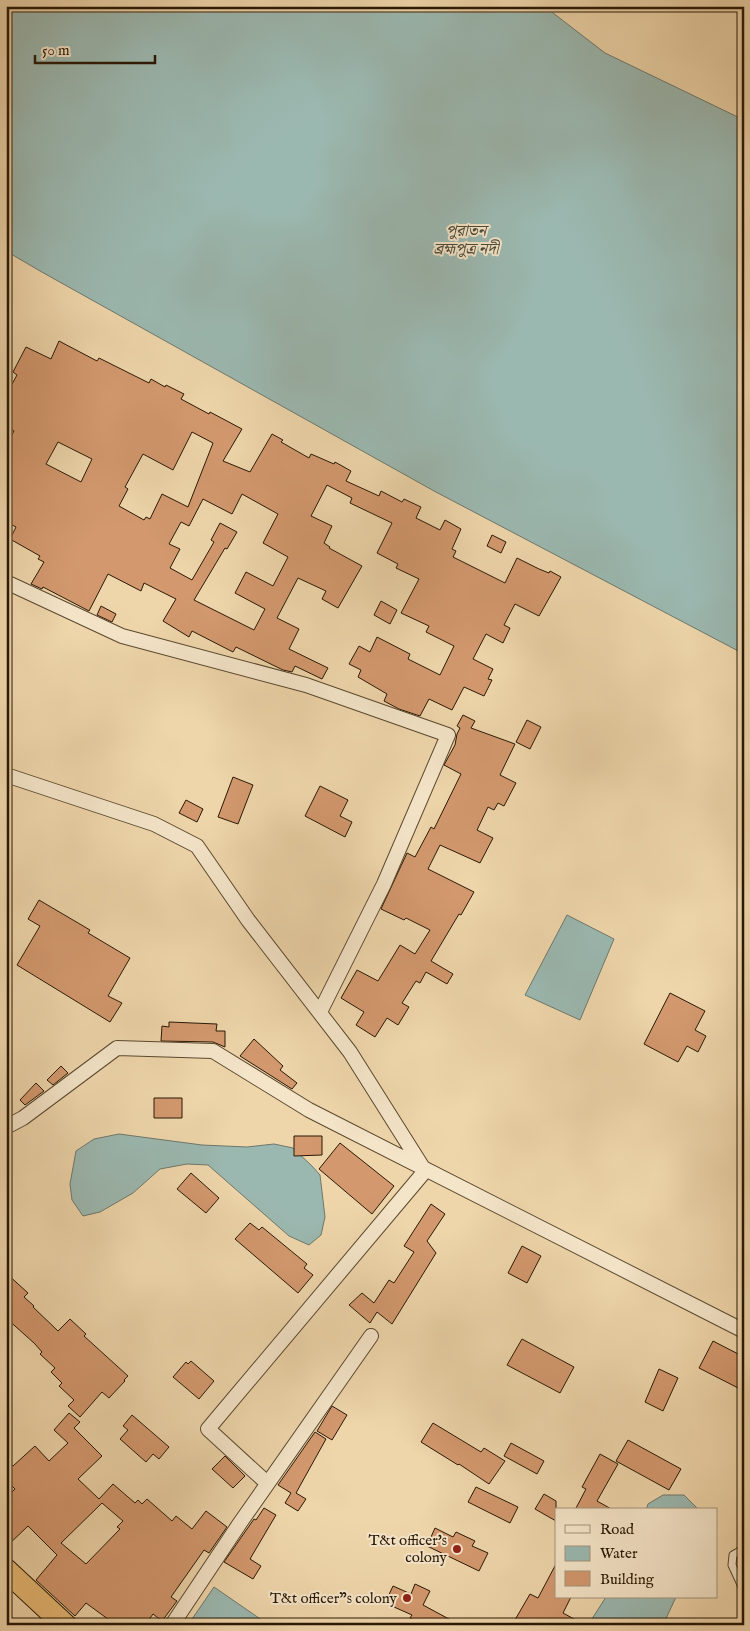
<svg xmlns="http://www.w3.org/2000/svg" width="750" height="1631" font-family="'IM FELL English','Noto Serif Bengali',serif">
  <style>
    .water { fill: #9bb8b0; stroke: #6d786c }
    .building { fill: #d3986e; stroke: #291905; fill-rule: evenodd }
    .lines { fill: none; stroke-linecap: round; stroke-linejoin: round }
    .service-casing { stroke: #5a482e; stroke-width: 9 }
    .minor-casing { stroke: #5a482e; stroke-width: 16 }
    .trunk-casing { stroke: #291905; stroke-width: 24 }
    .service { stroke: #f4e4c8; stroke-width: 7 }
    .minor { stroke: #f4e4c8; stroke-width: 14 }
    .trunk { stroke: #e7ba75; stroke-width: 22 }
    .poi-dot { fill: #8f2418; stroke: #f4e4c8; stroke-width: 2 }
    .labels { text-anchor: middle; dominant-baseline: central; stroke-width: 4; stroke-linejoin: round; paint-order: stroke }
    .poi-label { font-size: 15px; fill: #291905; stroke: #f4e4c8; text-anchor: end }
    .water-label { font-size: 16px; font-style: italic; fill: #4b4938; stroke: #f4e4c8 }
  </style>
  <rect width="100%" height="100%" fill="#eed5aa"/>
  <filter id="stains"><feTurbulence type="fractalNoise" baseFrequency=".004" numOctaves="4"/><feColorMatrix values="0 0 0 0 .2 0 0 0 0 .09 0 0 0 0 .02 0 0 0 .5 -.17"/></filter>
  <radialGradient id="worn" r=".72"><stop offset=".6" stop-color="#630" stop-opacity="0"/><stop offset="1" stop-color="#630" stop-opacity=".3"/></radialGradient>
  <path class="water" d="M6 6H544L605 53 744 120V654L434 491 40 271 6 251Z
    M567 915 614 939 580 1020 525 995Z
    M119 1134 202 1145 247 1147 274 1144 293 1148 312 1166 320 1175 325 1217 321 1235 309 1245 289 1236 208 1165 187 1164 160 1169 133 1193 100 1212 83 1216 72 1200 70 1184 76 1151 94 1139Z
    M663 1495H684L699 1510H646L648 1504Z
    M214 1587 269 1625H188Z
    M606 1597H676L663 1625H588Z"/>
  <path class="building" d="M59 341 97 361 99 358 149 383 151 379 165 387 166 385 184 394 181 399 209 414 210 412 242 429 223 461 250 472 272 434 283 440 281 442 309 458 311 454 334 464 335 462 351 471 346 481 379 496 381 491 402 502 404 499 421 507 416 518 440 530 445 520 461 529 452 549 456 551 453 557 505 583 517 558 539 569 549 573 550 571 561 577 539 616 515 604 504 625 510 628 503 643 486 634 473 659 493 669 488 679 492 680 484 696 464 687 452 710 429 699 420 716 399 709 384 701 387 694 358 677 361 670 349 664 359 646 370 652 377 637 410 654 408 659 440 675 454 646 426 632 429 626 401 613 419 579 396 568 398 564 377 553 392 523 350 503 352 498 327 485 311 516 332 526 324 543 330 547 329 548 362 566 338 608 322 599 326 591 298 578 277 618 299 629 289 649 328 668 322 679 295 666 292 672 283 670 236 647 233 652 192 631 189 637 163 621 176 599 144 583 141 591 108 574 89 611 43 587 42 589 31 584 44 562 38 559 40 556 10 539 16 527 6 522V445L14 431 6 426V395L17 375 13 372 26 347 51 359ZM192 432 213 443 188 507 162 494 150 519 146 517 144 520 119 506 128 489 125 487 143 454 173 470ZM58 442 92 459 81 482 46 464ZM242 494 278 514 263 543 288 557 273 586 246 572 235 593 265 609 254 630 194 600 225 548 227 549 237 532 220 523 211 540 214 542 192 580 170 568 180 549 169 544 181 522 189 526 203 499 232 514Z
    M492 535 506 542 501 553 487 546Z
    M381 601 397 610 390 624 374 615Z
    M101 606 116 614 112 622 97 615Z
    M463 715 475 721 471 728 515 744 500 775 516 783 504 806 498 803 494 810 488 807 477 830 493 838 480 863 440 845 428 869 474 892 461 915 459 914 431 961 453 974 447 984 426 972 420 983 416 981 402 1003 409 1007 398 1025 387 1018 375 1037 356 1025 364 1012 341 998 357 970 378 981 400 945 415 954 430 930 406 918 404 920 381 909 407 853 415 857 431 827 434 829 461 774 444 765 455 745 457 734 460 728 457 726Z
    M527 720 541 727 530 749 516 742Z
    M233 777 253 785 238 824 218 817Z
    M320 786 348 800 340 816 352 822 345 837 305 816Z
    M186 800 203 809 197 822 179 813Z
    M39 900 90 930 88 933 130 958 108 996 122 1003 110 1022 17 965 40 926 28 919Z
    M670 993 705 1011 695 1030 706 1036 698 1052 687 1046 678 1062 644 1044Z
    M169 1022 217 1024 216 1031H225V1047L213 1042 161 1041 162 1026 169 1027Z
    M254 1039 283 1066 280 1070 297 1083 292 1089 240 1056Z
    M61 1066 68 1073 53 1085 47 1080Z
    M36 1083 44 1091 25 1105 20 1100Z
    M154 1098H182V1118H154Z
    M294 1136H322V1155L294 1156Z
    M340 1143 394 1186 372 1214 319 1169Z
    M191 1173 219 1198 206 1213 177 1189Z
    M431 1204 445 1214 427 1241 436 1253 392 1324 377 1312 370 1323 349 1305 362 1293 374 1303 389 1280 394 1283 414 1252 404 1246Z
    M250 1223 259 1230 262 1227 307 1264 304 1268 313 1275 298 1293 235 1239Z
    M522 1246 541 1256 527 1283 508 1273Z
    M6 1273 28 1293 24 1297 34 1306 33 1307 58 1331 70 1319 86 1334 84 1336 128 1376 124 1380 125 1381 109 1398 102 1392 80 1417 68 1406 74 1400 59 1386 62 1383 51 1372 55 1368 40 1354 42 1352 34 1343 6 1318Z
    M522 1339 574 1367 560 1393 507 1365Z
    M713 1341 744 1357V1391L699 1368Z
    M191 1361 214 1381 199 1399 173 1377 186 1362 188 1364Z
    M659 1369 678 1378 663 1411 645 1402Z
    M332 1406 347 1415 332 1440 317 1431Z
    M69 1413 80 1422 74 1428 102 1456 78 1479 99 1499 113 1484 135 1503 138 1500 142 1504 147 1499 172 1521 176 1516 192 1529 206 1511 227 1527 209 1553 204 1550 171 1597 177 1601 162 1621 153 1614 145 1625H116L86 1603 75 1616 36 1580 57 1555 28 1526 6 1547V1498L15 1489 6 1480V1459L13 1466 35 1446 49 1461 68 1443 54 1430ZM102 1503 123 1521 117 1527 120 1529 86 1564 61 1543Z
    M132 1415 169 1447 159 1459 153 1454 146 1462 120 1439 128 1430 123 1426Z
    M433 1423 481 1452 484 1448 505 1461 489 1484 459 1464 458 1465 421 1442Z
    M315 1432 326 1439 296 1493 306 1499 298 1511 285 1503 291 1493 278 1485Z
    M628 1440 681 1469 669 1490 616 1461Z
    M511 1443 544 1461 537 1474 504 1456Z
    M600 1454 618 1464 597 1501 613 1510H575L586 1489 582 1487Z
    M225 1456 245 1476 233 1488 212 1469Z
    M476 1487 518 1507 510 1523 468 1502Z
    M544 1494 556 1501V1521L535 1509Z
    M264 1508 276 1515 250 1559 261 1566 253 1579 224 1562 254 1519 256 1520Z
    M435 1528 453 1537 456 1532 475 1541 472 1546 488 1553 479 1571 427 1546Z
    M556 1564V1597H571L563 1613 585 1625H512L530 1594 538 1598Z
    M415 1584 430 1591 423 1605 460 1625H424L410 1618 412 1615 385 1603 393 1586 411 1594Z"/>
  <g class="lines">
    <defs>
      <path id="service" d="M744 1552 740 1551 733 1555 732 1565 744 1591"/>
      <path id="minor" d="M6 582 122 636 306 685 448 735 384 884 320 1012
        M6 775 154 824 197 846 248 920 350 1052 425 1171 208 1429 267 1483
        M6 1127 23 1118 117 1048 213 1051 309 1110 744 1331
        M172 1625 240 1523 371 1336"/>
      <path id="trunk" d="M6 1570 65 1625"/>
    </defs>
    <use href="#service" class="service-casing"/>
    <use href="#minor" class="minor-casing"/>
    <use href="#trunk" class="trunk-casing"/>
    <use href="#service" class="service"/>
    <use href="#minor" class="minor"/>
    <use href="#trunk" class="trunk"/>
  </g>
  <g class="poi-dot">
    <circle cx="457" cy="1549" r="5"/>
    <circle cx="407" cy="1598" r="5"/>
  </g>
  <g class="labels">
    <g class="poi-label">
      <text x="447" y="1540">T&amp;t officer's<tspan x="447" dy="17">colony</tspan></text>
      <text x="397" y="1598">T&amp;t officer"s colony</text>
    </g>
    <g class="water-label">
      <text x="466" y="232">পুরাতন<tspan x="466" dy="18">ব্রহ্মপুত্র নদী</tspan></text>
    </g>
  </g>
  <rect width="750" height="1631" fill="none" stroke="#eed5aa" stroke-width="25"/>
  <rect x="8" y="8" width="735" height="1616" fill="none" stroke="#291905" stroke-width="2.5"/>
  <rect x="12" y="12" width="725" height="1606" fill="none" stroke="#291905"/>
  <rect x="555" y="1508" width="162" height="90" fill="#f4e4c8" stroke="#a3937a"/>
  <rect x="565" y="1525" width="25" height="8" fill="#f4e4c8" stroke="#a3937a"/>
  <text x="600" y="1534" font-size="15" fill="#291905">Road</text>
  <rect x="565" y="1546" width="25" height="15" fill="#9bb8b0" stroke="#a3937a"/>
  <text x="600" y="1558" font-size="15" fill="#291905">Water</text>
  <rect x="565" y="1571" width="25" height="15" fill="#d3986e" stroke="#a3937a"/>
  <text x="600" y="1584" font-size="15" fill="#291905">Building</text>
  <path d="M35 55v8h120v-8" fill="none" stroke="#291905" stroke-width="2.5"/>
  <text x="42" y="55" font-size="15" fill="#291905" stroke="#f4e4c8" stroke-width="4" paint-order="stroke">50 m</text>
  <rect width="100%" height="100%" filter="url(#stains)"/>
  <rect width="100%" height="100%" fill="url(#worn)"/>
</svg>
